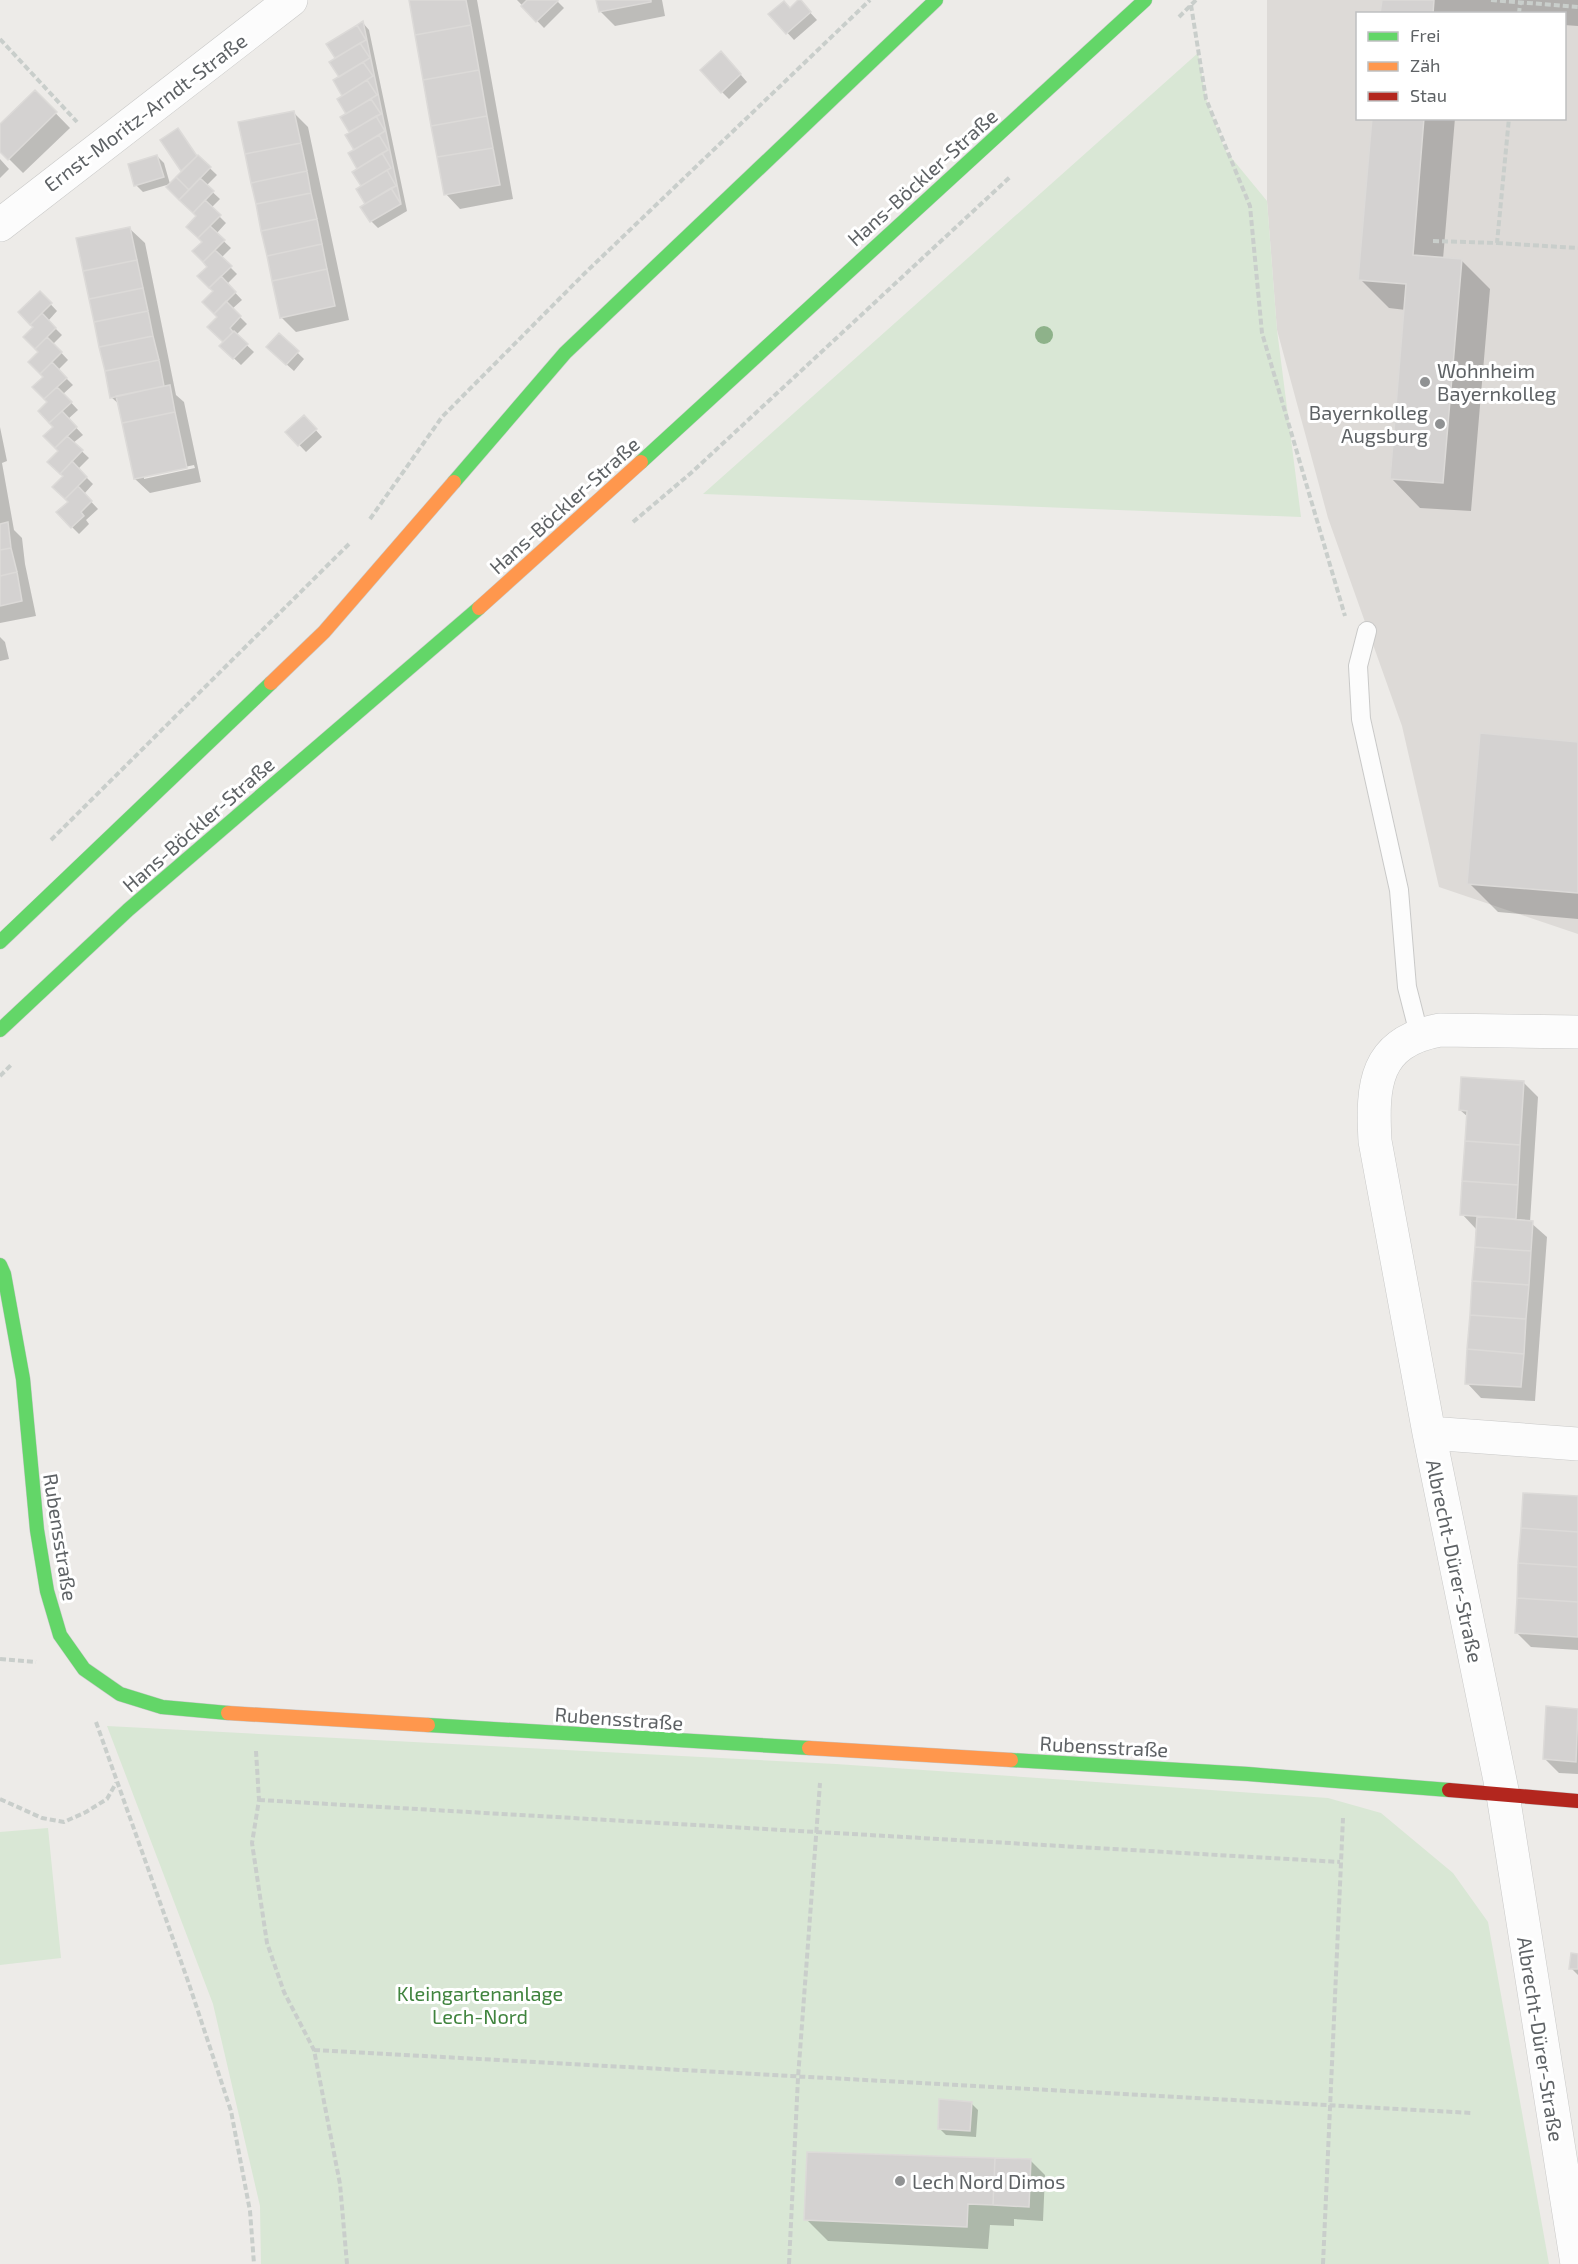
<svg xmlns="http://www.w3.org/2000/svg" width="1578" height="2264" font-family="'Exo 2',sans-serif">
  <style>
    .education { fill: #dddad7; fill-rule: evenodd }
    .green { fill: #d9e7d5 }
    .shadow { fill: #0003; fill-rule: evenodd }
    .building { fill: #d4d2d1; stroke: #dcdad8; stroke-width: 1.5 }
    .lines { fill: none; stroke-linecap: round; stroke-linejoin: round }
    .lane-casing { stroke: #c9c9c8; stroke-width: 20 }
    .street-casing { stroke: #c9c9c8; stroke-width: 34 }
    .fast-casing { stroke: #c7c8c8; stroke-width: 15 }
    .slow-casing { stroke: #c7c8c8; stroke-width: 15 }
    .jam-casing { stroke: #c7c8c8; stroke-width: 15 }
    .path { stroke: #c9cecb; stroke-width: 4; stroke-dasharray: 6 3; stroke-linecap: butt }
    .lane { stroke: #fcfcfc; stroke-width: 18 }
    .street { stroke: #fcfcfc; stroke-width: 33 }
    .fast { stroke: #63d668; stroke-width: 14 }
    .slow { stroke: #ff974d; stroke-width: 14 }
    .jam { stroke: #b3261e; stroke-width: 14 }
    .tree { fill: #8eb28a }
    .poi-dot { fill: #909293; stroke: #fff; stroke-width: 2 }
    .labels { text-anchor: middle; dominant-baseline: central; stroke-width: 6; stroke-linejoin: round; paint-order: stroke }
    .street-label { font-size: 20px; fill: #5e6265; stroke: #fff }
    .poi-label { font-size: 20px; fill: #5e6265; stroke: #fff; text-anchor: start }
    .park-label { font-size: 20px; fill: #40843e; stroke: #fff }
  </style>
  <rect width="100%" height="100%" fill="#edebe8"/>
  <path class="education" d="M1267 0H1578V934L1439 887 1402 726 1328 518 1277 330 1267 201ZM1358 14H1564V118H1358Z"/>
  <path class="green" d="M1198 53 1206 99 1225 150 1267 201 1277 330 1301 517 703 494Z
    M107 1726 836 1764 1328 1798 1381 1813 1453 1873 1488 1922 1549 2264H261L260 2206 213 2004Z
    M48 1828 61 1958 0 1965V1832Z"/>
  <path class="shadow" d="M411 0H477L513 199 460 209 446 194Z
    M517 0H556L564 8 544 28Z
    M598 0H662L665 16 615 26 600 11Z
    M1383 0H1578V26L1564 25V14H1382Z
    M806 8 817 20 794 40 771 15Z
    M363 23 369 30 407 211 378 228 371 221 351 133 342 118 348 115 341 77 337 59 328 44Z
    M728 60 747 82 729 99 722 92Z
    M35 92 70 128 23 173 0 150V126Z
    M294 113 308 127 349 320 296 332 281 317Z
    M1373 118H1455L1443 259 1461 260 1490 289 1471 511 1420 508 1392 479 1406 310 1389 308 1360 279Z
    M178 130 197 156 217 175 206 186 220 199 211 208 226 223 216 234 231 248 221 258 237 274 227 284 242 300 232 309 247 324 236 335 254 352 241 365 221 346 225 342 198 216 183 171 162 141Z
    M157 156 164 163 170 184 143 192 136 185Z
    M0 159 9 169 0 178Z
    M130 229 145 243 176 395 184 402 201 482 150 493 135 479 120 405 111 397ZM194 465 195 468 144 479V476Z
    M40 293 57 311 48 321 62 335 53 344 68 360 58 370 73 385 63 394 78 410 68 419 83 435 73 443 89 458 78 469 93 484 84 494 98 509 86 520 89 524 79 534 58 513 70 502 45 377 30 362 41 352 35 327Z
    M279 335 304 359 294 371 275 354Z
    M304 417 322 437 306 452 287 432Z
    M0 427 7 461 2 463 14 530 22 538 25 564 36 616 0 623Z
    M0 637 5 642 9 659 0 661Z
    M1578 743V919L1498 912 1469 883Z
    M1523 1082 1538 1097 1530 1222 1547 1237 1535 1401 1481 1398 1467 1383 1476 1229 1462 1214 1468 1117 1460 1110Z
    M1578 1498V1650L1531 1647 1516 1632Z
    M1547 1708 1578 1710V1774L1559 1773 1544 1758Z
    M1578 1955V1975L1571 1968Z
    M971 2103 978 2110 976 2137 946 2135 939 2128Z
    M1030 2160 1045 2175 1043 2221 1014 2219V2226L990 2225 988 2249 828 2241 806 2219Z"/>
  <path class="building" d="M409 0H466L471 25 415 35Z
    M527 0H558V1L536 22 521 6Z
    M596 0H651V2L599 12Z
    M798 0H801L811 12 786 34 768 14 784 1 790 8Z
    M1382 0H1434L1433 14H1380Z
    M363 21 401 204 391 188 396 186 387 170 391 168 382 153 388 150 379 135 385 131 376 116 381 114 371 99 377 95 367 80 373 76 363 62 370 58 360 43 366 40 357 25Z
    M357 25 366 40 335 58 326 44Z
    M471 25 479 70 423 80 415 35Z
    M360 43 370 58 339 77 329 62Z
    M721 51 741 74 721 93 700 70Z
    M363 62 373 76 342 96 333 80Z
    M479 70 487 116 431 126 423 80Z
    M367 80 377 95 346 114 337 99Z
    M35 90 57 112 8 160 0 152V124Z
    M371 99 381 114 349 132 340 117Z
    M294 111 301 143 245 154 238 122Z
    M376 116 385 131 354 150 345 135Z
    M487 116 493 148 437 157 431 126Z
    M1372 118H1424L1413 255 1462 259 1443 483 1390 479 1406 284 1358 280Z
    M178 128 197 156 181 171 160 140Z
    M379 135 388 150 357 169 348 153Z
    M301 143 307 171 251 183 245 154Z
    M493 148 500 185 444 195 437 157Z
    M382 153 391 168 361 186 352 172Z
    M157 155 164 177 134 186 128 164Z
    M198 155 211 167 189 190 176 177Z
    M387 170 396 186 365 204 356 189Z
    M307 171 311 193 256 204 251 183Z
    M176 177 189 190 179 200 166 187Z
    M200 178 214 191 193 213 179 200Z
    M391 188 401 204 370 222 360 207Z
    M311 193 317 219 261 231 256 204Z
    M205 200 221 215 198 238 186 227 196 216 193 213Z
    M317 219 322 244 267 256 261 231Z
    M210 226 225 240 203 262 192 251 202 242 198 238Z
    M130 227 137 260 83 271 76 238Z
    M322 244 327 269 272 281 267 256Z
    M215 250 232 266 209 288 197 276 207 267 203 262Z
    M137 260 143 288 89 299 83 271Z
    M327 269 335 306 280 318 272 281Z
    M221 276 236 292 214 314 202 302 213 291 209 288Z
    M143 288 148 311 94 322 89 299Z
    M40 291 52 303 30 325 18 312Z
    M226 301 241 316 230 328 233 332 223 342 207 327 217 317 214 314Z
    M148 311 153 336 99 347 94 322Z
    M42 313 56 328 35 349 23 337 33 327 30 325Z
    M234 331 248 344 233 359 219 346Z
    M279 333 299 351 286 365 266 347Z
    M153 336 159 360 105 371 99 347Z
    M47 337 62 352 40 374 28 362 38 352 35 349Z
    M159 360 164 386 110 398 105 371Z
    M52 362 67 378 44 399 32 387 43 377 40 374Z
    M170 385 175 412 122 423 116 396Z
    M57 387 72 402 49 423 38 411 47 402 44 399Z
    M62 411 77 427 55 448 43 436 53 427 49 423Z
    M175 412 187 468 134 479 122 423Z
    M304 415 317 429 298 446 285 432Z
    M67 436 83 450 60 474 47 462 58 451 55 448Z
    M72 461 87 477 65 499 52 487 63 476 60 474Z
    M78 486 92 501 81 512 84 516 71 528 56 512 68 502 65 499Z
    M8 522 11 548 0 550V524Z
    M11 548 17 572 0 576V550Z
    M17 572 22 601 0 606V576Z
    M1480 733 1578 742V893L1467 884Z
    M1461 1077 1524 1081 1520 1145 1465 1141 1467 1111 1459 1110Z
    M1465 1141 1520 1145 1518 1185 1462 1181Z
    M1462 1181 1518 1185 1516 1219 1460 1215Z
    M1477 1216 1533 1221 1531 1251 1475 1247Z
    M1475 1247 1531 1251 1529 1285 1472 1281Z
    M1472 1281 1529 1285 1526 1319 1470 1315Z
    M1470 1315 1526 1319 1524 1354 1467 1349Z
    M1467 1349 1524 1354 1521 1387 1465 1384Z
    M1523 1493 1578 1496V1532L1521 1528Z
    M1521 1528 1578 1532V1567L1518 1563Z
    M1518 1563 1578 1567V1602L1517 1598Z
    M1517 1598 1578 1602V1637L1515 1633Z
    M1546 1706 1578 1709 1576 1762 1543 1759Z
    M1571 1953 1578 1954V1969H1569Z
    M939 2099 972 2102 970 2131 938 2129Z
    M807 2152 995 2158 993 2205 968 2204 967 2227 804 2220Z
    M995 2158 1031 2159 1029 2207 993 2205Z"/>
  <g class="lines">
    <defs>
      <path id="lane" d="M1367 631 1358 666 1361 719 1399 890 1407 987 1419 1034"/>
      <path id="street" d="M0 225 291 0
        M1429 1433 1578 1444
        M1577 2264 1503 1795 1429 1433 1375 1141C1372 1085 1374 1042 1440 1030L1578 1032"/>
      <path id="fast" d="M641 462 1145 0
        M454 482 565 353 936 0
        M0 942 271 683
        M0 1030 128 910 479 608
        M0 1265 4 1274 23 1379 37 1530 47 1591 60 1635 84 1669 120 1694 162 1707 228 1713
        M428 1725 809 1748
        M1011 1760 1248 1774 1449 1790"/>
      <path id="slow" d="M479 608 641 462
        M271 683 324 632 454 482
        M228 1713 428 1725
        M809 1748 1011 1760"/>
      <path id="jam" d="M1449 1790 1578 1801"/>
    </defs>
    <use href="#lane" class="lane-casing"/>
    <use href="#street" class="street-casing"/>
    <use href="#fast" class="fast-casing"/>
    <use href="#slow" class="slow-casing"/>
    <use href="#jam" class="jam-casing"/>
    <path class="path" d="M1491 0 1578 7
      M1191 5 1206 99 1250 206 1262 333 1345 616
      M1519 14 1520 3
      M1179 17 1196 0
      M0 39 77 122
      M1433 241 1497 243 1509 118
      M1497 243 1578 248
      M370 519 442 417 585 273 870 0
      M633 522 691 473 1010 177
      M51 840 350 543
      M0 1076 12 1064
      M0 1659 36 1662
      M96 1722 189 1984 231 2111 250 2211 254 2264
      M256 1751 259 1800 252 1843 267 1943 284 1992 314 2050 340 2184 347 2264
      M0 1799 42 1818 64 1822 86 1812 107 1799 116 1783
      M259 1800 1340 1862
      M314 2050 1472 2113
      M789 2264 798 2078 820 1783
      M1323 2264 1343 1818"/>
    <use href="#lane" class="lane"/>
    <use href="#street" class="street"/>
    <use href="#fast" class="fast"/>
    <use href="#slow" class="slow"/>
    <use href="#jam" class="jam"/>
  </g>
  <circle class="tree" cx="1044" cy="335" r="9"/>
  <g class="poi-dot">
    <circle cx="1425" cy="382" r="6"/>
    <circle cx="1440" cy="424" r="6"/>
    <circle cx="900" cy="2181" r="6"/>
  </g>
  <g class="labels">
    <g class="street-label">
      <text transform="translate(145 112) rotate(-37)">Ernst-Moritz-Arndt-Straße</text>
      <text transform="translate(922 177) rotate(-42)">Hans-Böckler-Straße</text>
      <text transform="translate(564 505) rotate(-42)">Hans-Böckler-Straße</text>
      <text transform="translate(198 824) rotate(-41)">Hans-Böckler-Straße</text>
      <text transform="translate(61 1537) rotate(81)">Rubensstraße</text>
      <text transform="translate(1455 1561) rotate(78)">Albrecht-Dürer-Straße</text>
      <text transform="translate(619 1718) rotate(4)">Rubensstraße</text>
      <text transform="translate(1104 1746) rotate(3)">Rubensstraße</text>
      <text transform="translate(1541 2039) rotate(81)">Albrecht-Dürer-Straße</text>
    </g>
    <g class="poi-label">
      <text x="1437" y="370">Wohnheim<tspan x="1437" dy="23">Bayernkolleg</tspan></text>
      <text x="1428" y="412" text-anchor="end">Bayernkolleg<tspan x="1428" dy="23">Augsburg</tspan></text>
      <text x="912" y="2181">Lech Nord Dimos</text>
    </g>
    <g class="park-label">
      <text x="480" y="1993">Kleingartenanlage<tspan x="480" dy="23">Lech-Nord</tspan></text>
    </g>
  </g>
  <rect x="1356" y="12" width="210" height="108" fill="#ffffff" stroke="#bfc0c1" stroke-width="1.5"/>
  <rect x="1368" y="32" width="30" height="9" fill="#63d668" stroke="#bfc0c1" stroke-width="1.5"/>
  <text x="1410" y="42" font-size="18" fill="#5e6265">Frei</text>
  <rect x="1368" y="62" width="30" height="9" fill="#ff974d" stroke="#bfc0c1" stroke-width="1.5"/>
  <text x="1410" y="72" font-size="18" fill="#5e6265">Zäh</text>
  <rect x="1368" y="92" width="30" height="9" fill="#b3261e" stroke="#bfc0c1" stroke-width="1.5"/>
  <text x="1410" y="102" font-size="18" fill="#5e6265">Stau</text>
</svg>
